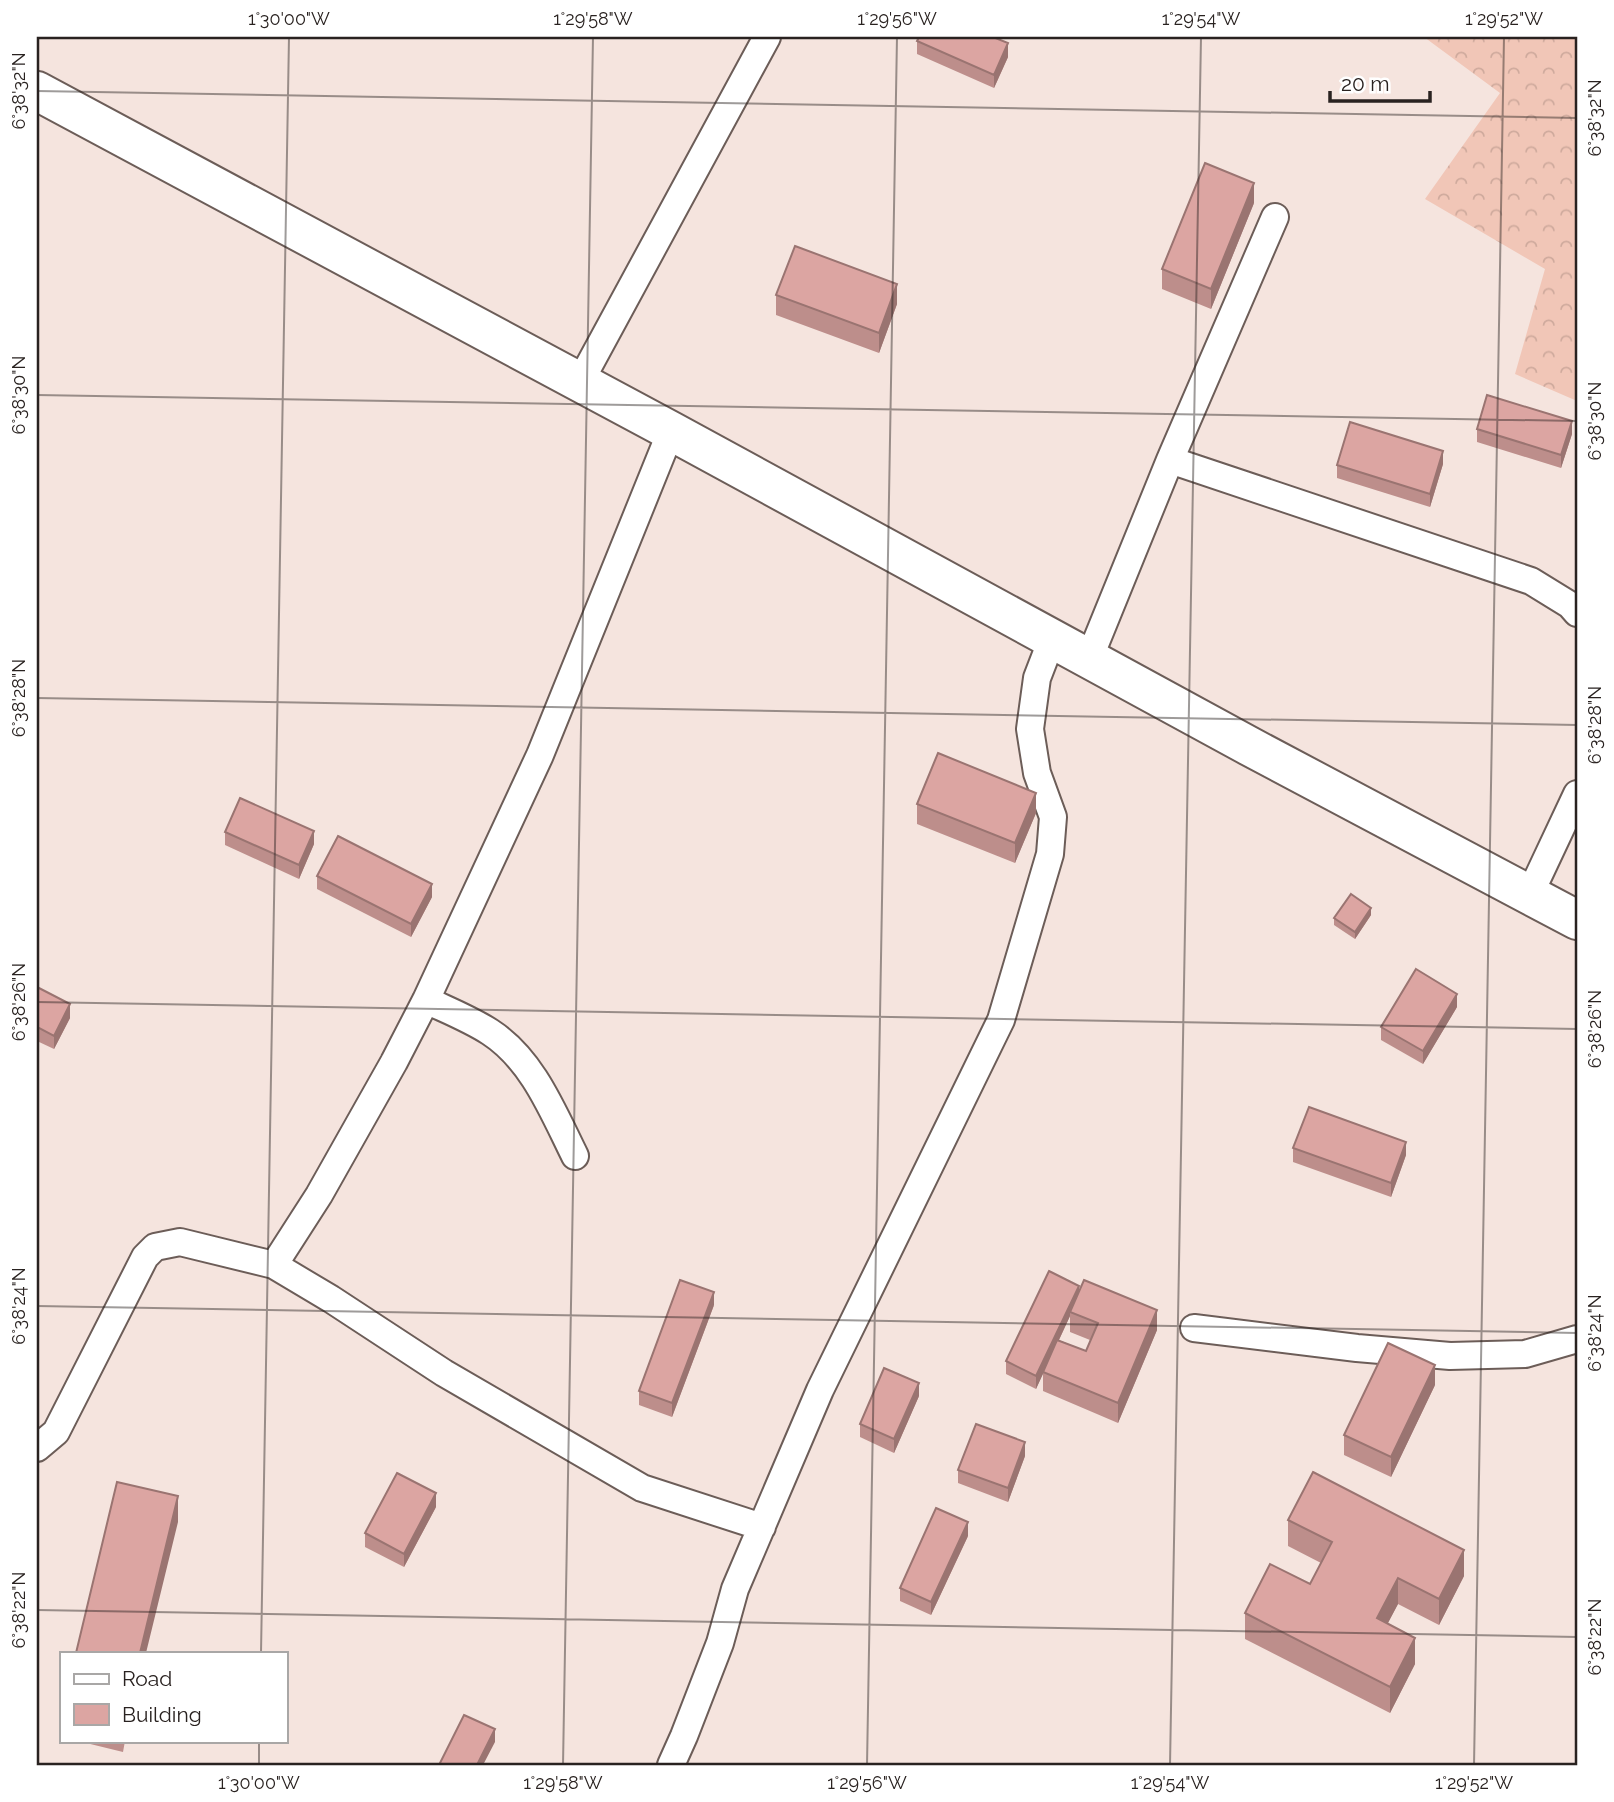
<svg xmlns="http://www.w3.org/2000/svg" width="1614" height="1802" font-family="Raleway,sans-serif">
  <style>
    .forest { fill: url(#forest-crowns) }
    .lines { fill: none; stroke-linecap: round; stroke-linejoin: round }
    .street-casing { stroke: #6c5d58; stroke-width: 30 }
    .secondary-casing { stroke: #6c5d58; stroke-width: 42 }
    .street { stroke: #fff; stroke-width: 26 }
    .secondary { stroke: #fff; stroke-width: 38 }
    .wall { fill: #bd8e8b; fill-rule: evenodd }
    .shaded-wall { fill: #9a7471 }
    .building { fill: #dca5a2; stroke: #9a7471; stroke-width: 2 }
    .ticks { fill: none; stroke: #292220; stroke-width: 2; stroke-opacity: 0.45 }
    .neatline { fill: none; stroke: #292220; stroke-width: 2.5 }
    .ticks-label { font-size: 18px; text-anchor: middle; fill: #292220 }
  </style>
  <defs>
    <pattern id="forest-crowns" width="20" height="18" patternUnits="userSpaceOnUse" patternTransform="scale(1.75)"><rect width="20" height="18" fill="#f1c6b7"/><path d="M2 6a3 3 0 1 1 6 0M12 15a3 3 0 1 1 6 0" fill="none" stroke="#cfaa9d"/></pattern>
  </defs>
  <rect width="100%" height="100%" fill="#f5e4de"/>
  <path class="forest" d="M1424 37H1577V401L1515 374 1545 269 1425 199 1500 93Z"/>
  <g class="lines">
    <defs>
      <path id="street" d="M580 382 767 37
        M1170 460 1531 581 1570 605 1577 613
        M1089 659 1170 460 1275 217
        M1529 896 1577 794
        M426 1000C447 1010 470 1019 490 1032 533 1060 553 1112 575 1156
        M274 1265 319 1195 394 1062 426 1000 540 755 671 431
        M1194 1328 1357 1348 1450 1356 1525 1354 1577 1339
        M37 1448 56 1432 145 1257 155 1247 180 1242 274 1265 331 1299 444 1373 642 1488 762 1527
        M671 1765 684 1736 720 1643 735 1589 820 1390 1001 1020 1050 854 1053 817 1037 773 1030 729 1037 678 1052 639"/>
      <path id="secondary" d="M37 91 671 431 1249 746 1577 920"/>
    </defs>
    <use href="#street" class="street-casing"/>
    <use href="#secondary" class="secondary-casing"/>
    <use href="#street" class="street"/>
    <use href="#secondary" class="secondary"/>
  </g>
  <path class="wall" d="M917 41 1008 57 994 88 917 54Z
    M1254 203 1211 309 1162 289V269Z
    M776 295 897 304 879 353 776 315Z
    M1477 429 1572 434 1561 468 1477 442Z
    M1443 464 1430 507 1337 478V465Z
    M917 804 1036 813 1015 863 917 824Z
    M225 832 314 844 299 879 225 845Z
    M317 876 432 897 411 937 317 889Z
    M1371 915 1355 939 1334 925V918Z
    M37 987 70 1018 54 1049 37 1041Z
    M1457 1007 1423 1064 1381 1040V1027Z
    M1293 1148 1406 1155 1391 1197 1293 1162Z
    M1079 1293 1157 1330 1118 1423 1043 1391V1373L1036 1389 1006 1374V1361ZM1070 1316V1332L1090 1340 1086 1351 1059 1340Z
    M714 1305 672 1417 639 1405V1391Z
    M1435 1385 1391 1477 1344 1455V1435Z
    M919 1396 894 1453 860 1437V1424Z
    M1025 1456 1008 1502 958 1483V1470Z
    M436 1507 404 1567 365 1547V1533Z
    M1288 1520 1464 1576 1439 1625 1398 1604 1387 1624 1415 1664 1390 1713 1245 1639V1613L1310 1584 1321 1563 1288 1546Z
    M968 1536 931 1615 900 1601V1588Z
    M78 1741H125L123 1752Z"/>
  <path class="shaded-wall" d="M1008 43V57L994 88V75Z
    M1254 183V203L1211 309V289Z
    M897 284V304L879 353V333Z
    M1572 421V434L1561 468V455Z
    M1443 451V464L1430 507V494Z
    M1036 793V813L1015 863V843Z
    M314 831V844L299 879V865Z
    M432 884V897L411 937V924Z
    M1371 908V915L1355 939V932Z
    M1457 994V1007L1423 1064V1051Z
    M70 1004V1018L54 1049V1036Z
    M1406 1142V1155L1391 1197V1183Z
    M1079 1286V1299L1070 1312V1316L1036 1389V1376Z
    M714 1292V1305L672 1417V1403Z
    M1157 1310V1330L1118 1423V1403Z
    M1435 1365V1385L1391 1477V1457Z
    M919 1383V1396L894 1453V1439Z
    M1025 1442V1456L1008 1502V1488Z
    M436 1493V1507L404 1567V1554Z
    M178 1496V1522L146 1653H140Z
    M968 1522V1536L931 1615V1602Z
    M1464 1550V1576L1439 1625V1599Z
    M1398 1578V1604L1377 1644V1618Z
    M1415 1638V1664L1390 1713V1687Z
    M495 1729V1742L483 1765H477Z"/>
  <path class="building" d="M919 37H993L1008 43 994 75 917 41Z
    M1205 163 1254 183 1211 289 1162 269Z
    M795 246 897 284 879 333 776 295Z
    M1487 395 1572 421 1561 455 1477 429Z
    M1350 422 1443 451 1430 494 1337 465Z
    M938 753 1036 793 1015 843 917 804Z
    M240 798 314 831 299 865 225 832Z
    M338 836 432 884 411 924 317 876Z
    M1351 894 1371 908 1355 932 1334 918Z
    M1416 969 1457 994 1423 1051 1381 1027Z
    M37 987 70 1004 54 1036 37 1027Z
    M1309 1107 1406 1142 1391 1183 1293 1148Z
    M1049 1271 1079 1286 1036 1376 1006 1361Z
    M680 1280 714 1292 672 1403 639 1391Z
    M1084 1280 1157 1310 1118 1403 1043 1372 1057 1340 1086 1351 1098 1323 1070 1312Z
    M1388 1343 1435 1365 1391 1457 1344 1435Z
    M884 1368 919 1383 894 1439 860 1424Z
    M976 1424 1025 1442 1008 1488 958 1470Z
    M1313 1472 1464 1550 1439 1599 1398 1578 1377 1618 1415 1638 1390 1687 1245 1613 1270 1564 1310 1584 1332 1542 1288 1520Z
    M397 1473 436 1493 404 1554 365 1533Z
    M117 1482 178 1496 140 1653H76Z
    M936 1508 968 1522 931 1602 900 1588Z
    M464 1715 495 1729 477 1765H439Z"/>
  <path class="ticks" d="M37 91 1577 118M37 395 1577 421M37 698 1577 725M37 1002 1577 1029M37 1306 1577 1333M37 1610 1577 1637M261 1653 289 37M259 1765V1741M563 1765 593 37M867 1765 897 37M1170 1765 1201 37M1474 1765 1504 37"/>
  <rect width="1614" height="1802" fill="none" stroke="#ffffff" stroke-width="77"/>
  <rect x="60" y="1652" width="228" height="91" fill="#ffffff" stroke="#a9a7a6" stroke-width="2"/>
  <rect x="74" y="1674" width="35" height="10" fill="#ffffff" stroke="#a9a7a6" stroke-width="2"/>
  <text x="122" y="1686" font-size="21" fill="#292220">Road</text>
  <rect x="74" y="1704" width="35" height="21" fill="#dca5a2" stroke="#a9a7a6" stroke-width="2"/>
  <text x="122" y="1722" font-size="21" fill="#292220">Building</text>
  <path d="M1330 91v10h100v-10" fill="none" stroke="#292220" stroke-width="3.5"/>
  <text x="1341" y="91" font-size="21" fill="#292220" stroke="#ffffff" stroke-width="5" paint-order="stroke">20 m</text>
  <rect x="38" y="38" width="1538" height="1726" class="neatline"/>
  <g class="ticks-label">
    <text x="289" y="25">1°30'00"W</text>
    <text x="593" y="25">1°29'58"W</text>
    <text x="897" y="25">1°29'56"W</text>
    <text x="1201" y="25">1°29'54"W</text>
    <text x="1504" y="25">1°29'52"W</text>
    <text transform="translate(19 91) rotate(-90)" y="6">6°38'32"N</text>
    <text transform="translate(1595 118) rotate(-90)" y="6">6°38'32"N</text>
    <text transform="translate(19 395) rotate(-90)" y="6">6°38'30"N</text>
    <text transform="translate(1595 421) rotate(-90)" y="6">6°38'30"N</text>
    <text transform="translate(19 698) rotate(-90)" y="6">6°38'28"N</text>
    <text transform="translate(1595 725) rotate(-90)" y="6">6°38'28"N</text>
    <text transform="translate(19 1002) rotate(-90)" y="6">6°38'26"N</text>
    <text transform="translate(1595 1029) rotate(-90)" y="6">6°38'26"N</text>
    <text transform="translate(19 1306) rotate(-90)" y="6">6°38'24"N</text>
    <text transform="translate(1595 1333) rotate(-90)" y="6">6°38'24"N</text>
    <text transform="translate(19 1610) rotate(-90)" y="6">6°38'22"N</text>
    <text transform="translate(1595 1637) rotate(-90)" y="6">6°38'22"N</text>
    <text x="259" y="1789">1°30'00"W</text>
    <text x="563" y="1789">1°29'58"W</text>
    <text x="867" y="1789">1°29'56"W</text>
    <text x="1170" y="1789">1°29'54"W</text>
    <text x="1474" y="1789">1°29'52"W</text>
  </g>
</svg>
